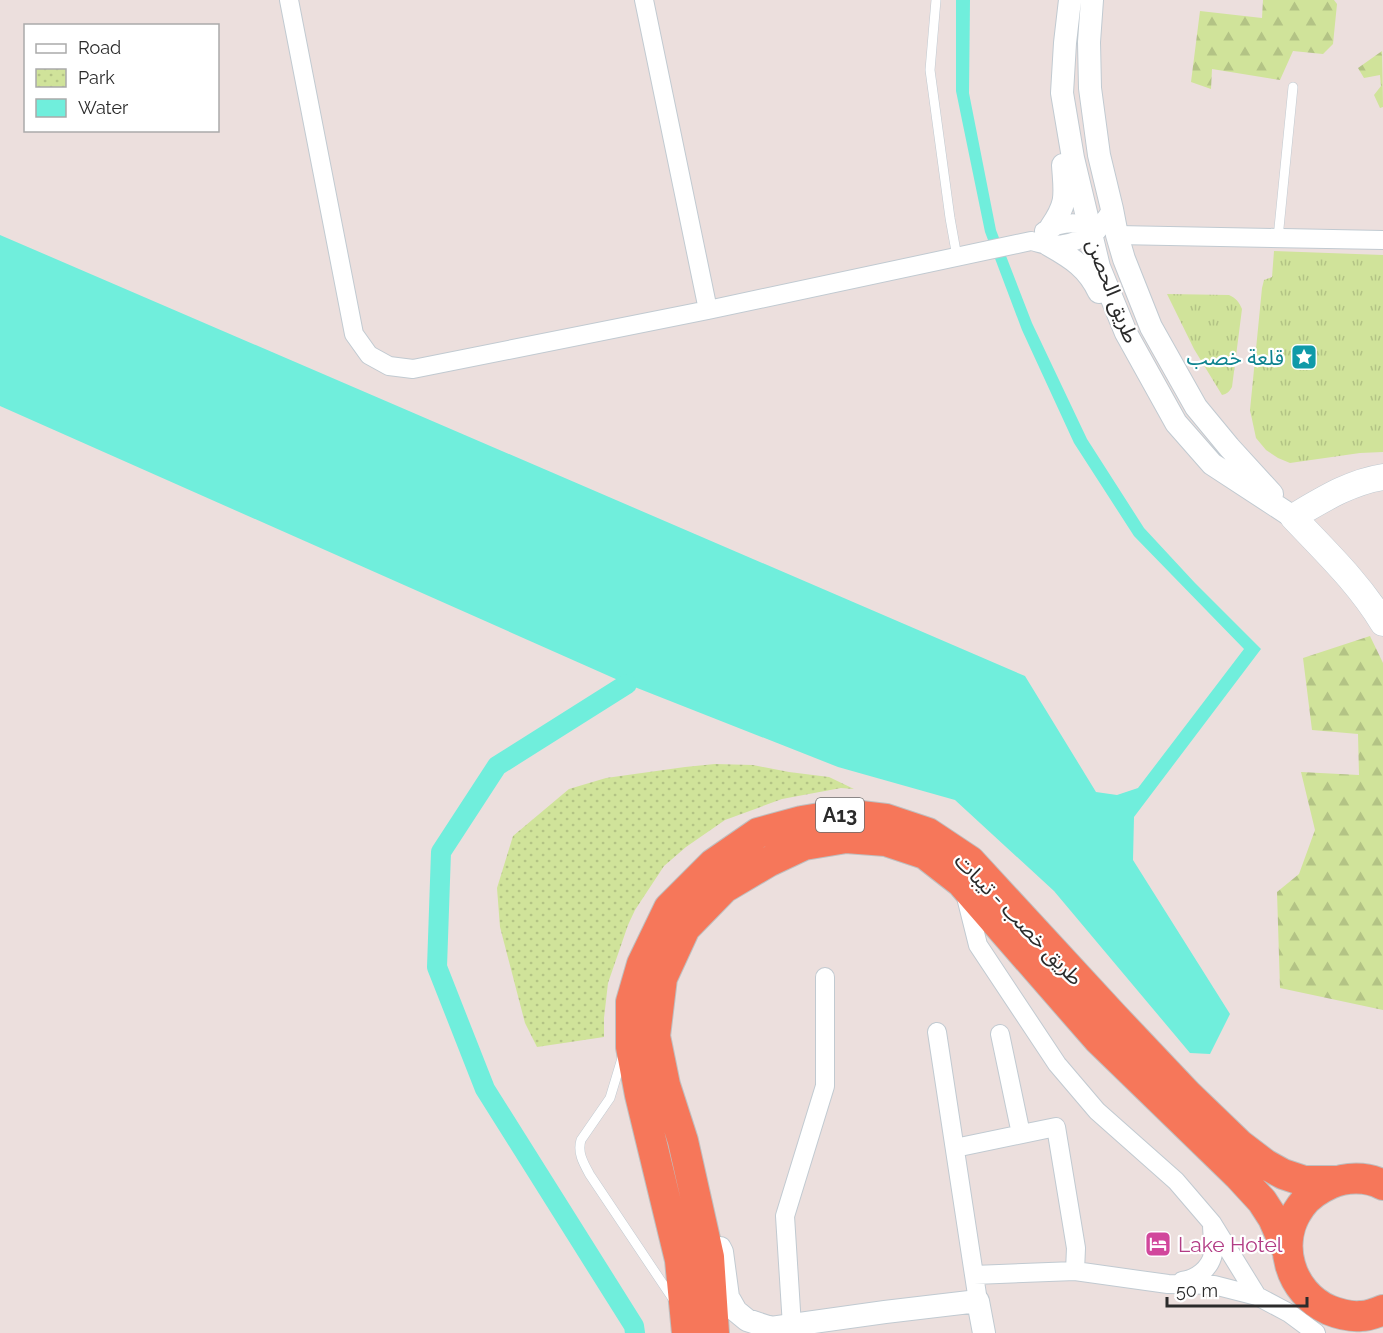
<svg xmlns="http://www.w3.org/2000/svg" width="1383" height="1333" font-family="Raleway,'Noto Sans Arabic',sans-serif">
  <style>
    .grass { fill: url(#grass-tufts) }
    .forest { fill: url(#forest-firs) }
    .park { fill: url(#park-dots) }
    .water { fill: #70eedc }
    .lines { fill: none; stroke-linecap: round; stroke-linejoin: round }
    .canal { stroke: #70eedc; stroke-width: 20 }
    .service-casing { stroke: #c1cad1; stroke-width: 10 }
    .minor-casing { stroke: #c1cad1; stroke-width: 20 }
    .tertiary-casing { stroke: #c1cad1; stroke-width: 24 }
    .secondary-casing { stroke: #c1cad1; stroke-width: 27 }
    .trunk-casing { stroke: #bfbfbf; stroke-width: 32 }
    .service { stroke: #fff; stroke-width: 9 }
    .minor { stroke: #fff; stroke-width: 18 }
    .tertiary { stroke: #fff; stroke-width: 22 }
    .secondary { stroke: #fff; stroke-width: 26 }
    .trunk { stroke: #f6775a; stroke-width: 30 }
    .labels { text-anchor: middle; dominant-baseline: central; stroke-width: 4.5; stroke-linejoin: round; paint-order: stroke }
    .shield { fill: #fff; stroke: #6b6b6b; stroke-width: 1.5 }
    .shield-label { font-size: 20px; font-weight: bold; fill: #2b2b2b }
    .street-label { font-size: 21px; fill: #2b2b2b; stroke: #fff }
    .culture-label { font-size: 21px; fill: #0d838f; stroke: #fff; text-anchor: end }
    .hotel-label { font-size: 21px; fill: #b23c85; stroke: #fff; text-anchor: start }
  </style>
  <defs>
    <pattern id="grass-tufts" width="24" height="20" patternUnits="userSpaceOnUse" patternTransform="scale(1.5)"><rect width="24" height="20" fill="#d0e39a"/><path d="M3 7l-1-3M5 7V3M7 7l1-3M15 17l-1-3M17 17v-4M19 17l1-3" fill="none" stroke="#b3c385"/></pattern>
    <pattern id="forest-firs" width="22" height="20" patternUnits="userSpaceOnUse" patternTransform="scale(1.5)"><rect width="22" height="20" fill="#d0e39a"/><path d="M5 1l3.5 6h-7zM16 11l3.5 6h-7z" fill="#b3c385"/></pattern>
    <pattern id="park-dots" width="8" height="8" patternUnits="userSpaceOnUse" patternTransform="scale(1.5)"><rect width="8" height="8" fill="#d0e39a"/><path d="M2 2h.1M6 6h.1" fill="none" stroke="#b3c385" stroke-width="1.8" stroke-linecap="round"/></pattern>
  </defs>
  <rect width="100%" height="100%" fill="#ecdfdd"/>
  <path class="grass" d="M1274 251 1383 255V452L1360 453 1290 463 1278 458 1266 450 1256 438 1250 410 1262 288 1264 280 1272 277Z
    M1167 294 1229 295C1236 298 1239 302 1242 309L1232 387C1229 392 1227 394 1222 395L1194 349Z"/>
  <path class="forest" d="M1263 0H1334L1337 4 1333 44 1323 54 1293 51 1280 80 1212 69 1211 89 1191 82 1200 11 1262 18Z
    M1382 51 1383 107 1380 108 1374 95 1381 86 1380 75 1364 78 1358 68Z
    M1370 636 1383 663V1010L1280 988 1277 892 1299 874 1315 830 1301 772 1359 775 1358 734 1312 730 1303 658Z"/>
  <path class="park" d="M715 764 753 765 789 772 829 777 854 789 841 788 782 799 725 820 686 847 664 866 635 910 628 925 608 983 604 1018V1037L537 1047 525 1023 500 927 497 888 513 836 569 789 606 778 685 767Z"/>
  <path class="water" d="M956 0H970L969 93 996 230 1032 323 1087 439 1144 528 1195 583 1261 649 1134 817 1133 860 1230 1014 1210 1054 1190 1053 1054 891 955 800 838 767 627 684 0 406V235L1025 676 1096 792 1117 795 1138 788 1244 649 1134 536 1074 443 1022 330 985 232 956 91Z"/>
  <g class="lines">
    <path class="canal" d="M627 684 497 766 441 852 437 967 485 1089 634 1326 635 1333"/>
    <defs>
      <path id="service" d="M936 0 930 70 950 218 957 257
        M1278 238 1293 87
        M623 1055 610 1098 581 1140C577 1153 584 1164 590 1175L675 1302"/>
      <path id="minor" d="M289 0 354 334 369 355 389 366 413 369 708 310 1031 241C1037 242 1044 245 1050 245 1076 246 1099 232 1112 209
        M644 0 708 310
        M1044 231C1062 221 1081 221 1098 230
        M1117 235 1383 240
        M965 893 978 945 1057 1064 1097 1111 1176 1181 1212 1223 1257 1296
        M937 1032 974 1275
        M1000 1034 1021 1134
        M955 1148 1056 1127 1076 1248 1075 1271
        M1182 1281C1196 1279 1210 1269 1213 1254 1214 1244 1212 1233 1212 1224
        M978 1301 974 1275 1075 1271 1168 1284 1214 1285 1257 1296 1289 1313 1316 1333
        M792 1326 785 1216 825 1086V977"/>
      <path id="tertiary" d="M1070 0 1065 43 1062 93 1073 158 1099 267 1126 333 1176 423 1212 464 1293 517
        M1092 0 1089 42 1090 88 1099 155 1112 209 1117 235 1124 259 1151 327 1196 407 1229 447 1272 494
        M1051 227C1068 202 1065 195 1063 165
        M1049 245C1072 258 1088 268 1099 292
        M720 1248 722 1252 728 1297 736 1311 747 1320 771 1328 885 1312 978 1301 984 1333"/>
      <path id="secondary" d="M1383 477C1350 482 1322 500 1293 517 1325 551 1359 583 1383 623"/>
      <path id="trunk" d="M1383 1185C1367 1176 1345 1177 1330 1184 1319 1189 1308 1196 1301 1206 1274 1242 1290 1293 1329 1310 1339 1314 1350 1317 1361 1316 1368 1316 1376 1313 1383 1310
        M687 1333 680 1260 640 1095 631 1047V1002L642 964 669 908 713 864 758 833 802 821 844 814 886 819 928 833 970 861 1114 1017 1187 1094 1240 1145 1265 1164 1283 1174 1304 1181H1338
        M714 1333 709 1257 683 1141 665 1085 655 1036 662 978 685 928 724 888 768 862 804 845 846 838 886 841 925 854 961 882 1098 1039 1239 1176 1262 1201 1273 1218 1287 1250"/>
    </defs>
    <use href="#service" class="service-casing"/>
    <use href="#minor" class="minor-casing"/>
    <use href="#tertiary" class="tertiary-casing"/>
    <use href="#secondary" class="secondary-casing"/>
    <use href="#trunk" class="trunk-casing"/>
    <use href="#service" class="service"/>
    <use href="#minor" class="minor"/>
    <use href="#tertiary" class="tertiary"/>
    <use href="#secondary" class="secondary"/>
    <use href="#trunk" class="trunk"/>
  </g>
  <defs>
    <symbol id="sight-square" viewBox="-11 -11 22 22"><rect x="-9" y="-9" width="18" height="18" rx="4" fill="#0f9aa8" stroke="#fff"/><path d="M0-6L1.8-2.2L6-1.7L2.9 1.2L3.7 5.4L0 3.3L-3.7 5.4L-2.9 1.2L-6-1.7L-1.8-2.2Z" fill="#fff"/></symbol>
    <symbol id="hotel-square" viewBox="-11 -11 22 22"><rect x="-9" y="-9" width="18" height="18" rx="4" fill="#d1479c" stroke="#fff"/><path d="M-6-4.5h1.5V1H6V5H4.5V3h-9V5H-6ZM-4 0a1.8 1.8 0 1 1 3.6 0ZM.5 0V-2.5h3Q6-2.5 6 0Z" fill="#fff"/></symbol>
  </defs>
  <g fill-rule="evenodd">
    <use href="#sight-square" x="1289" y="342" width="30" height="30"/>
    <use href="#hotel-square" x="1143" y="1229" width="30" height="30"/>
  </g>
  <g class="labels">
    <rect class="shield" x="816" y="798" width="48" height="34" rx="4.5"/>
    <g class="shield-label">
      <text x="840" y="815">A13</text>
    </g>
    <g class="street-label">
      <text transform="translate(1113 291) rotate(69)">طريق الحصن</text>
      <text transform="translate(1019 919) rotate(46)">طريق خصب - تيبات</text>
    </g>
    <g class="culture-label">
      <text x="1284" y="357">قلعة خصب</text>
    </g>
    <g class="hotel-label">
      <text x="1178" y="1244">Lake Hotel</text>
    </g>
  </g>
  <rect x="24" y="24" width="195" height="108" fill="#ffffff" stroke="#aaaaaa" stroke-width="1.5"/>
  <rect x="36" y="44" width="30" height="9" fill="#ffffff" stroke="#aaaaaa" stroke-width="1.5"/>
  <text x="78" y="54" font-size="18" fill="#2b2b2b">Road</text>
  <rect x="36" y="69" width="30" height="18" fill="url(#park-dots)" stroke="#aaaaaa" stroke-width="1.5"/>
  <text x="78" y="84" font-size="18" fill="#2b2b2b">Park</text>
  <rect x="36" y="99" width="30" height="18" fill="#70eedc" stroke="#aaaaaa" stroke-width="1.5"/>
  <text x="78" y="114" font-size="18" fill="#2b2b2b">Water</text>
  <path d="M1167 1297v9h140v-9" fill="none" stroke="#2b2b2b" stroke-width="3"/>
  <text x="1176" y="1297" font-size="18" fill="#2b2b2b" stroke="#ffffff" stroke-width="4.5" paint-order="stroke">50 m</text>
</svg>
